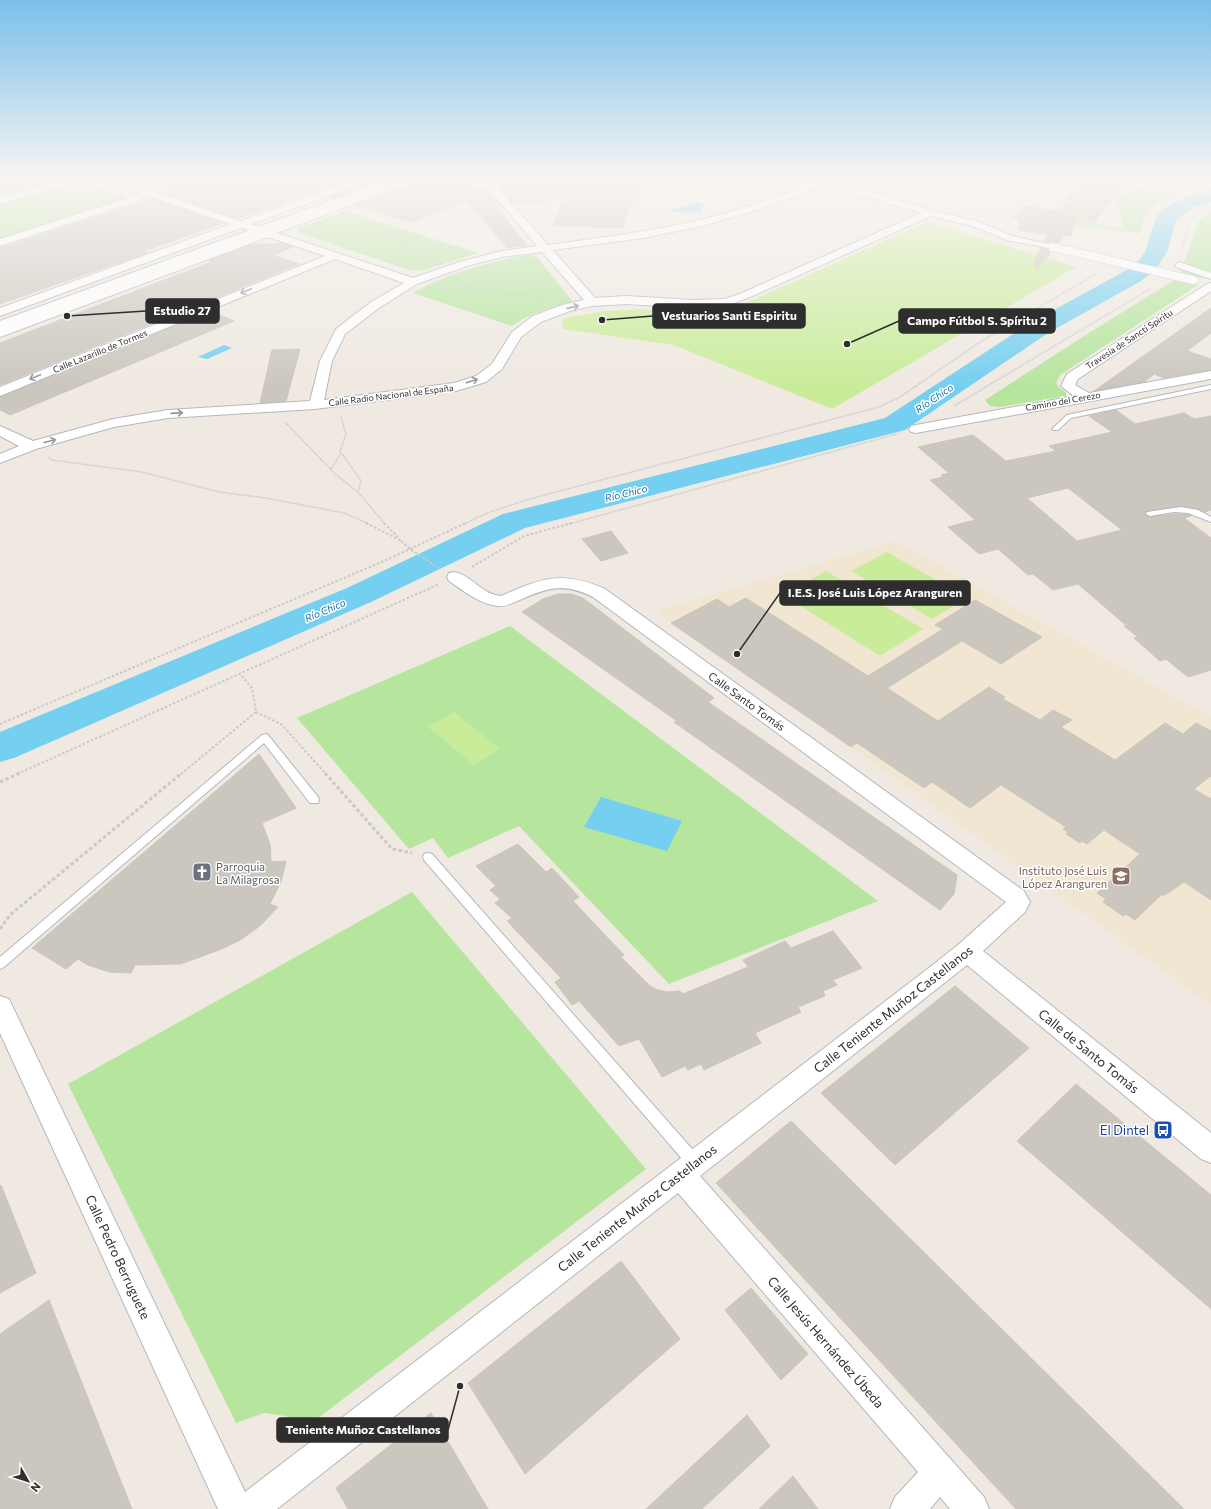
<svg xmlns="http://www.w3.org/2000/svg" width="1211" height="1509" font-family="Commissioner,sans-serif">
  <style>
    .education { fill: #f0e6d1 }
    .green { fill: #b6e59e }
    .pitch { fill: #c9ec9a }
    .water { fill: #75cff0 }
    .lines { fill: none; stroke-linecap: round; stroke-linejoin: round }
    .river { fill: #75cff0; fill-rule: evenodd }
    .building { fill: #cbc7bf; stroke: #cbc5ba; fill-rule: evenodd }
    .service-casing { stroke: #b4b7c1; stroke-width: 2 }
    .pedestrian-casing { stroke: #b4b7c1; stroke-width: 2 }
    .minor-casing { stroke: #b4b7c1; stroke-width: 2 }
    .secondary-casing { stroke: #b4b7c1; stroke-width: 2 }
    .path-far2 { stroke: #c9c9c9; stroke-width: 1.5; stroke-dasharray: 1.5 1; stroke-linecap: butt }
    .path-far1 { stroke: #c9c9c9; stroke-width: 2; stroke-dasharray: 2.5 2; stroke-linecap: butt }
    .path { stroke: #c9c9c9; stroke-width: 3; stroke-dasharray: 3.5 2.5; stroke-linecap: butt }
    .service { fill: #fff; fill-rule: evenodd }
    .pedestrian { fill: #fff; fill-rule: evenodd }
    .minor { fill: #fff; fill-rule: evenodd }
    .secondary { fill: #fff; fill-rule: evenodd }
    .pedestrian-bridge-casing { stroke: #b4b7c1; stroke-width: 9; stroke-linecap: butt }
    .pedestrian-bridge { stroke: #fff; stroke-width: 8 }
    .oneway { stroke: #969696 }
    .labels { text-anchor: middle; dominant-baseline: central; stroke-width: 3; stroke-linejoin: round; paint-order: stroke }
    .far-street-label { font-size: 9px; fill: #2e2e2e; stroke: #fff }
    .far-water-label { font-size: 10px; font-style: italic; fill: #0d6fa3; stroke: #fff }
    .street-label { font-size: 11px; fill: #2e2e2e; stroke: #fff }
    .worship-label { font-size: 11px; fill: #5b616d; stroke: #fff; text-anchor: start }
    .education-label { font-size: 11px; fill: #785e54; stroke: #fff; text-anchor: end }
    .near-street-label { font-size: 13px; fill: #2e2e2e; stroke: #fff }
    .near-transit-label { font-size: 13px; fill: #164399; stroke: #fff; text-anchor: end }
    .leader { fill: none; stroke: #2e2e2e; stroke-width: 1.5 }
    .callout-dot { fill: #2e2e2e; stroke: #fff; stroke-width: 1.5 }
    .callout { fill: #2e2e2e; stroke: #2e2e2e; stroke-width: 1.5 }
    .callout-label { font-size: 12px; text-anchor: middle; font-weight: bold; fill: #fff }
  </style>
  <rect width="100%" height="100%" fill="#efe9e1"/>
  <path class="education" d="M896 541 1211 717V1005L851 747 655 611Z"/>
  <path class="green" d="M1159 177H1211V183C1190 188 1153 197 1144 219 1142 223 1141 229 1139 234L1125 230 1012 218 1019 211 1123 228 1116 200Z
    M76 182H83L126 197 124 199 0 239V205Z
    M346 211 478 253 420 271H412L298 233 299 228Z
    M1211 211V273L1202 275 1205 278H1192L1180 274 1199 220Z
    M528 255 537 257 573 302C552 307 530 313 512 326L413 293C448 273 488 262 528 255Z
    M1176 279 1198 285 1060 375 1056 383 1059 388 1066 392V396L1000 407 990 406 985 400 1084 336Z
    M510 626 878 901 669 984 519 826 448 858 433 838 409 849 297 718Z
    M412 892 646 1169 301 1431 286 1416 264 1413 236 1423 68 1084Z"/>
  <path class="pitch" d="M927 222 1076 267 832 409 674 345 563 329 562 319 603 311 640 309 699 314 728 311Z
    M887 552 967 598 932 619 851 571Z
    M826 571 923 629 880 656 783 595Z
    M454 712 500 749 474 765 428 727Z"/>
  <path class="water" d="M692 203H704L700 213 673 212 672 208H679Z
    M224 345 232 348 207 359 198 357Z
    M601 797 682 821 667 851 584 827Z"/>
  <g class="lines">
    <path class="river" d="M1211 190V202L1194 207 1176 221 1167 252 1155 270 1141 281 1048 333 905 430 525 528 371 602 14 758 0 762V732L347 588 503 514 885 418 1030 323 1125 271 1139 260 1145 252 1156 218C1168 200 1191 195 1211 190Z"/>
  </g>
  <path class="building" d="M0 177H52V181L0 196Z
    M135 177H207L237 186 265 177H360L237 218 167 195 173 193 134 180Z
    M378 177H392L334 198 331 196 375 180Z
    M464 177 473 189 484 185 501 206 496 207 527 245 507 248 467 200 410 222 356 205 421 180 422 178 423 182Z
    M505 177H617L655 178 629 207 623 227 618 228 553 225 564 198 514 204 494 181Z
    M1084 177H1138L1104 208 1095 222 1076 219 1071 236H1064L1059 243 1044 241 1047 234 1018 230 1022 206 1060 211Z
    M153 199 223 223 145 251 146 253 0 304V248Z
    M282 243 293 247 273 255 299 264 0 385V343L211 262 210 260 251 245Z
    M1041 248 1048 250 1051 252 1038 268 1033 265Z
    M1211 308V333L1187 351 1211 359V370L1164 378 1154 374 1144 382 1094 391Z
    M211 311 234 321 10 415 0 410V397Z
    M300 349 286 401 260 403 272 350Z
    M1116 410 1135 424 1184 413 1194 419 1211 416V510L1205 512 1198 509 1181 506 1147 511 1145 514 1150 517 1174 514H1188L1191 516 1184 518 1211 538V670L1188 677 1166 659 1160 661 1134 638 1138 637 1124 626H1127L1078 584 1053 590 1033 574 1028 575 998 549 979 554 948 527 975 520 930 480 943 477 941 475 949 473 918 447 973 435 1006 461 1056 451 1049 446 1112 432 1089 416ZM1068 488 1122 530 1077 541 1027 498Z
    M611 531 628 553 601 561 582 539Z
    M558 594H571L583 598 714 698 708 702 957 875 954 894 940 910 674 722 677 721 522 612 543 599Z
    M746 598 868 676 943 629 935 625 975 600 1042 637 1001 664 962 641 887 688 938 721 989 687 1005 697 1003 699 1040 720 1053 710 1072 720 1061 727 1115 760 1165 723 1183 734 1196 723 1211 731V776L1194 789 1211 799V900L1184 882 1165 895H1161L1135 920 1126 914 1123 916 1103 902 1106 899 1097 893 1140 854 1104 830 1087 844 1082 841 1080 843 1066 834 1068 832 1063 829 1066 827 1001 785 970 808 932 782 924 788 857 743 851 747 671 623 717 599 729 607Z
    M259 754 296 808 262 823 270 844 271 862 286 861 281 882 270 904 278 907 261 925 242 939 224 948 203 956 180 964 135 965 131 973 109 972 88 965 78 959 66 969 32 948Z
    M518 844 546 872 552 868 579 897 573 901 624 955 621 957 650 986 658 990 668 992 680 991 683 994 748 967 743 960 785 941 791 948 833 931 862 968 833 980 837 985 823 991 825 996 798 1007 801 1012 755 1033 761 1043 704 1070 701 1064 688 1070 685 1066 662 1077 639 1039 619 1046 579 1001 572 1005 555 982 561 978 507 921 512 918 495 903 500 899 490 890 496 886 476 866Z
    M955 986 1029 1048 895 1165 821 1093Z
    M1076 1084 1211 1195V1309L1017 1141Z
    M791 1121 1184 1509H1016L716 1183Z
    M1 1185 36 1273 0 1293V1186Z
    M621 1261 680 1339 525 1474 468 1383Z
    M751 1288 808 1354 781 1380 725 1310Z
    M49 1300 132 1509H0V1334Z
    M431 1413 488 1509H348L336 1488Z
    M747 1415 770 1446 702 1509H646Z
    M793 1476 818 1509H759Z"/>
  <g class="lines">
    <defs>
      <path id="service" d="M1211 385V389L1071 418 1058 430H1054L1052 429 1067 415Z
        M1181 507 1198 510 1211 517V522L1188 513 1174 512 1150 516 1146 514 1147 512Z
        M265 734 268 735 318 797 319 800 318 803H310L264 743 4 967 0 969V957L262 735Z
        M428 853 432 854 700 1158 702 1163 700 1168 695 1169 690 1168 424 860 423 857 424 854Z"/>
      <path id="pedestrian" d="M973 222H979L1012 236 1053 245 1057 247 1053 249 1007 240 973 226Z
        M1179 262 1211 273V279L1176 267 1175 265Z"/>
      <path id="minor" d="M71 177H85L83 179 0 204V198Z
        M97 177H109L241 221 363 177H376L374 179 251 224 267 229 409 177H421L420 179 277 233 413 278 459 262 502 251 537 246 479 177H488L548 245C598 238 649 232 699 220 735 212 770 199 804 187L771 179 770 177H785L815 183 830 180 933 211 980 222 981 224 976 227 931 216 750 297 726 306 694 308 626 304 592 306 570 311 541 322 521 337 502 369 486 382 456 391 315 409 168 418 114 427 36 449 0 463V454L19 446 0 436V426L33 441 113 419 168 410 310 401 320 361 336 329 371 302 404 283 335 259 0 396V387L325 256 268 237 0 337V329L257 233 241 228 0 316V308L231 224 151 197 0 246V239L141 194 98 179ZM830 186 921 213 742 293 725 299 694 300 626 296 595 298 553 250 643 238 702 226 748 213 817 188ZM542 252 584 300 562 305 533 316 512 332 492 364 476 376 454 383 324 400 332 361 345 334 379 308 417 284 467 266 502 257Z
        M1211 283V291L1078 379 1075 385 1089 393 1211 371V379L916 433 911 432 909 429 911 426 916 425 1074 396 1061 386 1067 374 1207 284Z
        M455 572C472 576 483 595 501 596 542 578 562 570 605 589L1024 891 1030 902 1025 912 983 951 1211 1133V1163L1201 1159 967 965 700 1176 984 1497 989 1509H950L940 1497 930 1509H890L895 1497 918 1472 678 1193 277 1509H218L0 1033V996L9 999 245 1492 934 964 959 944 1006 902 593 597C564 583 550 587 522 599 514 602 507 607 498 606 479 604 464 591 449 581L447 577 449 573Z"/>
      <path id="secondary" d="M395 177H409L408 179 0 330V321Z"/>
    </defs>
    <use href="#service" class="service-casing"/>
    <use href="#pedestrian" class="pedestrian-casing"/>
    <use href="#minor" class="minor-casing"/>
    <use href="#secondary" class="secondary-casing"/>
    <path class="path-far2" d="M79 192 83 195 91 197
      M1006 220 1015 219 1126 232 1135 231C1149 194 1176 189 1211 180
      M0 222 83 195
      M325 228 360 229 413 245 424 254 425 262
      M1182 251 1189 222 1211 207
      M453 283 486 293 519 294 546 299
      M954 406 1153 287
      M341 417 346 434 340 451 361 481 358 492
      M285 422 335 474 358 492 385 524
      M48 457 51 460 142 472 219 492 266 498 344 513 369 524
      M331 469 341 453
      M464 524 487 513 533 498 879 407 900 397 980 342 1096 274
      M569 524 900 433"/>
    <path class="path-far1" d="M366 523 402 541
      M384 523 398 537
      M401 541 410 549 439 568
      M472 567 524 536 572 523
      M256 712 281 724 326 774
      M0 724 384 561 466 523
      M17 774 439 584
      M181 774 256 712 252 688 240 674"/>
    <path class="path" d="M325 773 392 849 412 853
      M0 782 20 773
      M0 929 10 915 182 773"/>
    <use href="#service" class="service"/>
    <use href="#pedestrian" class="pedestrian"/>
    <use href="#minor" class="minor"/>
    <use href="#secondary" class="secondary"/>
    <defs>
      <path id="pedestrian-bridge" d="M1053 247 1193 280"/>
    </defs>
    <use href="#pedestrian-bridge" class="pedestrian-bridge-casing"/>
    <use href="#pedestrian-bridge" class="pedestrian-bridge"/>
  </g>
  <defs><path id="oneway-shaft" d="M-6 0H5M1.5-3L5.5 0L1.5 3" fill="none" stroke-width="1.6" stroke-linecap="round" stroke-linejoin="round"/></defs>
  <g class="oneway">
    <use href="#oneway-shaft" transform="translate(246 291) rotate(158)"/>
    <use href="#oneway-shaft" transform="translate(573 307) rotate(-13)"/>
    <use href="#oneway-shaft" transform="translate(35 377) rotate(158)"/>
    <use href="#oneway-shaft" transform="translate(472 381) rotate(-18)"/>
    <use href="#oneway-shaft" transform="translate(177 413) rotate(-4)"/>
    <use href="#oneway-shaft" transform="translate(50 441) rotate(-14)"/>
  </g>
  <linearGradient id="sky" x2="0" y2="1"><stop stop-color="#7abfeb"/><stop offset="0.46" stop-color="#f8f5f2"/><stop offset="1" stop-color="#f8f5f2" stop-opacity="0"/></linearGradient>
  <rect width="1211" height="388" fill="url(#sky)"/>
  <defs>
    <symbol id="church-square" viewBox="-11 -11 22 22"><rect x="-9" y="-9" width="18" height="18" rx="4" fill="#6b7280" stroke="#fff"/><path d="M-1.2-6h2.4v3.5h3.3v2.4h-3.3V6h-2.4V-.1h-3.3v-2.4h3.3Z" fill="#fff"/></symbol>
    <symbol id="school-square" viewBox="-11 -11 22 22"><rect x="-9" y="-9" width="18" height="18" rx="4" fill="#8d6e63" stroke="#fff"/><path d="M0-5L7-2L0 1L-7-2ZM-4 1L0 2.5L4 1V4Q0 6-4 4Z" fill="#fff"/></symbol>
    <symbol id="bus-square" viewBox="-11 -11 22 22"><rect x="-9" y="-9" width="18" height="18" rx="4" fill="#1a4fb4" stroke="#fff"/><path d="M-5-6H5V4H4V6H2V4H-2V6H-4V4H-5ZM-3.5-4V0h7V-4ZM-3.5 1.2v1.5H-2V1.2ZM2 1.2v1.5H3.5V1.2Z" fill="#fff"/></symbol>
  </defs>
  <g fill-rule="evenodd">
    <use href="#church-square" x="191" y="861" width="22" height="22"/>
    <use href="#school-square" x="1110" y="865" width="22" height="22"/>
    <use href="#bus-square" x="1152" y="1119" width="22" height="22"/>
  </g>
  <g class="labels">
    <g class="far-street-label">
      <text transform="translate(1129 339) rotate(-33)">Travesía de Sancti Spiritu</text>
      <text transform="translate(100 351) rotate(-22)">Calle Lazarillo de Tormes</text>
      <text transform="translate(391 395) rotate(-7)">Calle Radio Nacional de España</text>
      <text transform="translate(1063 401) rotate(-10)">Camino del Cerezo</text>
    </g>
    <g class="far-water-label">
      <text transform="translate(934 398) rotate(-34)">Río Chico</text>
      <text transform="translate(626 493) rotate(-14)">Río Chico</text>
      <text transform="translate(325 610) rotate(-23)">Río Chico</text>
    </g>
    <g class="street-label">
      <text transform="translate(747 701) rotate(36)">Calle Santo Tomás</text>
    </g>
    <g class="worship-label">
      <text x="216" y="866">Parroquia<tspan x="216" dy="13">La Milagrosa</tspan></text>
    </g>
    <g class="education-label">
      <text x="1107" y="870">Instituto José Luis<tspan x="1107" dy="13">López Aranguren</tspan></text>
    </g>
    <g class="near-street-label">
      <text transform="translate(893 1009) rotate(-38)">Calle Teniente Muñoz Castellanos</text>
      <text transform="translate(1089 1051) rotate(39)">Calle de Santo Tomás</text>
      <text transform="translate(637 1208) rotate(-38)">Calle Teniente Muñoz Castellanos</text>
      <text transform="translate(118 1257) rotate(65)">Calle Pedro Berruguete</text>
      <text transform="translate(826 1342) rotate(49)">Calle Jesús Hernández Úbeda</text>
    </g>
    <g class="near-transit-label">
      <text x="1149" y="1130">El Dintel</text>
    </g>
  </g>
  <path class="leader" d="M67 316L146 311M602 320L653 316M847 344L899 321M737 654L780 593M460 1386L448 1430"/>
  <g class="callout-dot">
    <circle cx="67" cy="316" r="4"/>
    <circle cx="602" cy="320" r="4"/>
    <circle cx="847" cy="344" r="4"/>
    <circle cx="737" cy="654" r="4"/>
    <circle cx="460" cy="1386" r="4"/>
  </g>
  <g class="callout">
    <rect x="146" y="299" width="73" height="24" rx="4"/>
    <rect x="653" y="304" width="152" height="24" rx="4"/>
    <rect x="899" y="309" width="156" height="24" rx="4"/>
    <rect x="780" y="581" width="190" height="24" rx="4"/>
    <rect x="277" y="1418" width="171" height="24" rx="4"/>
  </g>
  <g class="callout-label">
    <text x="182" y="315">Estudio 27</text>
    <text x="729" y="320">Vestuarios Santi Espiritu</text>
    <text x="977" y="325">Campo Fútbol S. Spíritu 2</text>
    <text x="875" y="597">I.E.S. José Luis López Aranguren</text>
    <text x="363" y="1434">Teniente Muñoz Castellanos</text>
  </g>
  <g transform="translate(28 1481) rotate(129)" stroke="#ffffff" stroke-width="3" paint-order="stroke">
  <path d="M0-3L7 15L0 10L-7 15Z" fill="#2e2e2e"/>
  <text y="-6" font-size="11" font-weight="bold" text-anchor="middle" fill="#2e2e2e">N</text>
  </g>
</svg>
